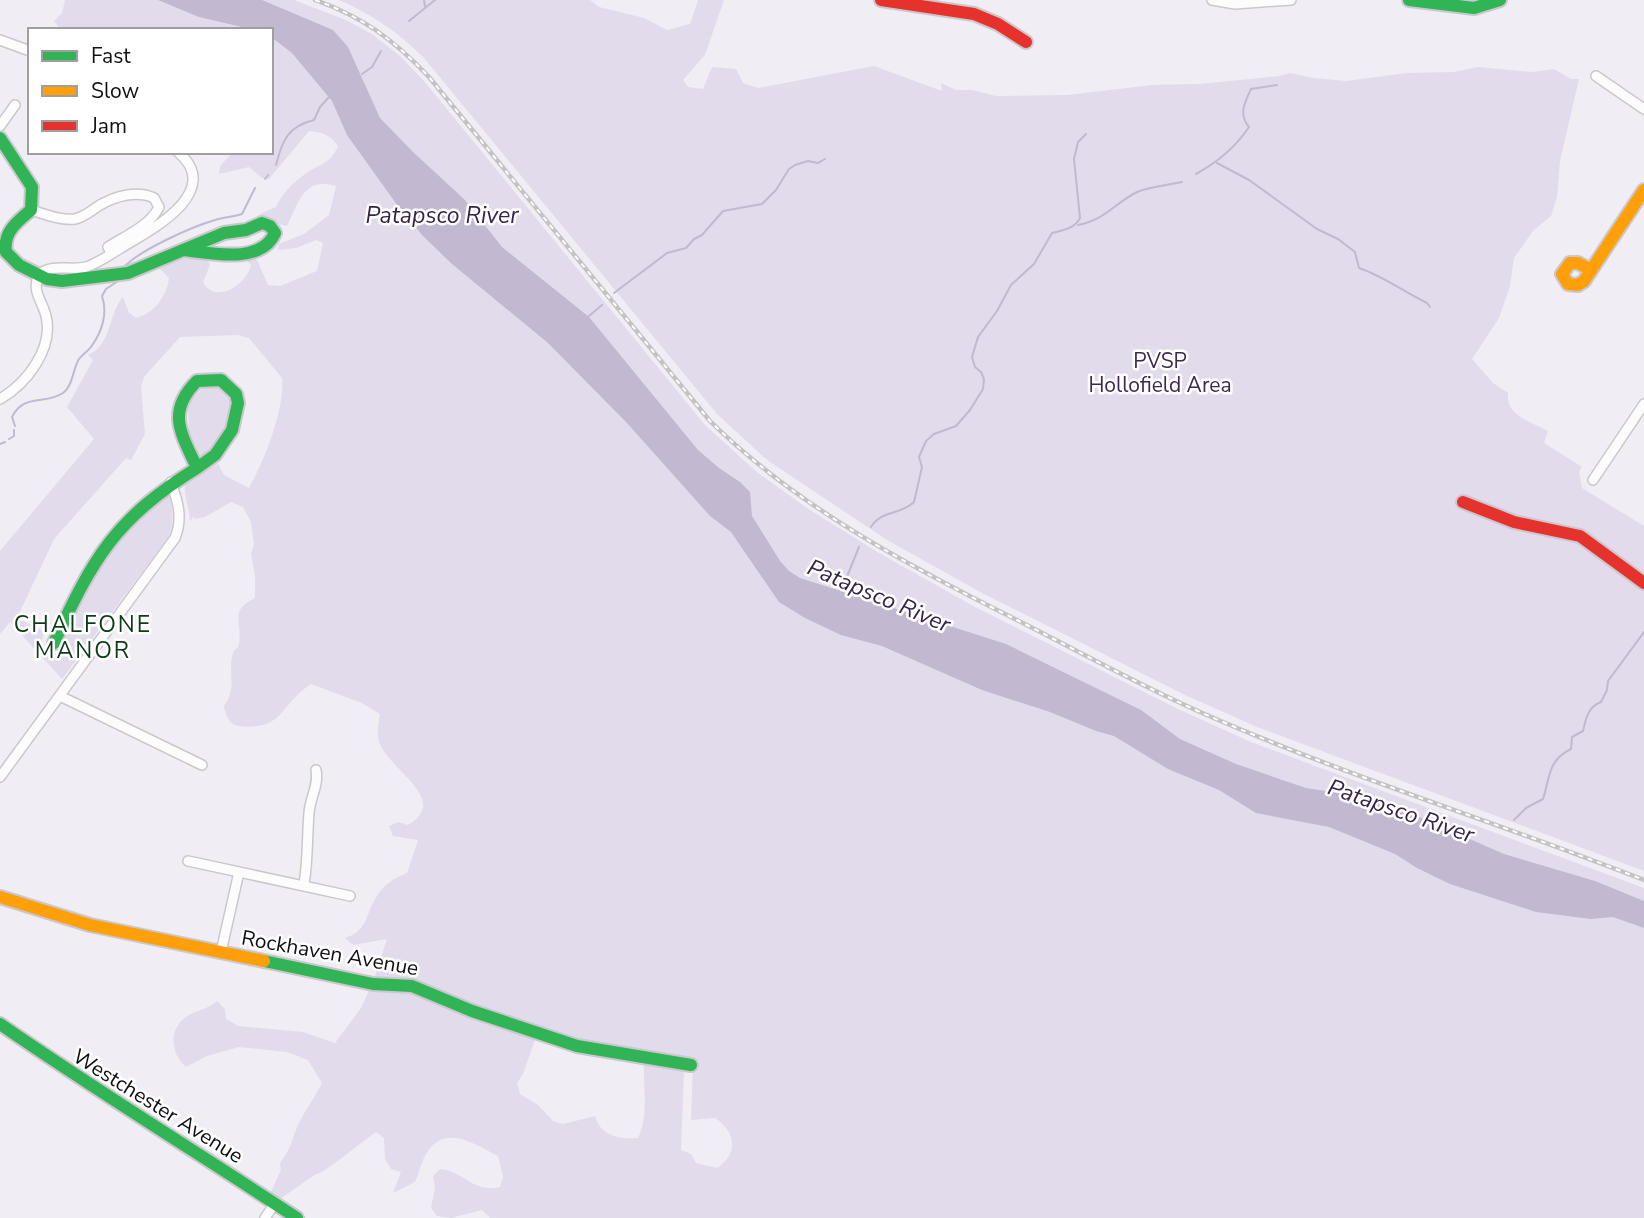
<svg xmlns="http://www.w3.org/2000/svg" width="1644" height="1218" font-family="'Nunito Sans',sans-serif">
  <style>
    .green { fill: #e2dbec; fill-rule: evenodd }
    .water { fill: #c2b8d0 }
    .lines { fill: none; stroke-linecap: round; stroke-linejoin: round }
    .stream { stroke: #c2b8d0; stroke-width: 2 }
    .street-casing { stroke: #cbc8cd; stroke-width: 12 }
    .fast-casing { stroke: #cbc8cd; stroke-width: 16 }
    .slow-casing { stroke: #cbc8cd; stroke-width: 16 }
    .jam-casing { stroke: #cbc8cd; stroke-width: 16 }
    .street { stroke: #fdfcfd; stroke-width: 9 }
    .fast { stroke: #30b455; stroke-width: 12 }
    .slow { stroke: #ff9f0a; stroke-width: 12 }
    .jam { stroke: #e5322d; stroke-width: 12 }
    .rail-casing { stroke: #c3c2c4; stroke-width: 4.5 }
    .rail { stroke: #fff; stroke-width: 2; stroke-dasharray: 5; stroke-linecap: butt }
    .labels { text-anchor: middle; dominant-baseline: central; stroke-width: 5; stroke-linejoin: round; paint-order: stroke }
    .park-label { font-size: 21px; fill: #3d2952; stroke: #fff }
    .street-label { font-size: 21px; fill: #100f13; stroke: #fff }
    .water-label { font-size: 23px; font-style: italic; fill: #36234b; stroke: #fff }
    .neighbourhood-label { font-size: 23px; letter-spacing: 2px; fill: #0c3b16; stroke: #fff }
  </style>
  <rect width="100%" height="100%" fill="#f0edf4"/>
  <path class="green" d="M65 0H294L346 20 372 34 400 56 424 81 705 425 758 473 807 508 879 553 975 607 1178 709 1251 742 1644 888V1218H490L482 1210 451 1218 437 1216 431 1208 435 1187 433 1176 440 1169C464 1171 472 1193 500 1187L503 1177 498 1156C476 1145 447 1124 428 1151 421 1160 420 1172 415 1182L393 1193 401 1172 391 1169 385 1159 384 1138 376 1132C364 1140 325 1173 316 1174L280 1199 271 1192 281 1170 280 1163C293 1146 291 1140 299 1123 306 1109 315 1097 322 1083L308 1060 287 1052 239 1047 207 1056 186 1067C169 1052 168 1025 191 1014 201 1009 208 1009 217 1001L225 1009 226 1019 238 1026 303 1032 335 1043 361 1008 374 979 387 939 353 945 345 938C369 930 365 914 377 896 384 884 395 878 407 873L418 840 393 836 389 826 398 822 408 825C454 798 381 767 378 737 377 730 379 721 380 714L362 703 311 684C279 705 284 731 239 726 228 724 226 716 224 706 238 686 227 673 233 653 235 647 237 651 239 644 243 622 228 611 255 598V576L251 554 254 544 251 522 243 507 231 502 205 517 194 519V516L190 521C190 509 183 495 185 483L218 464 224 475 249 488C264 461 285 410 282 378L249 338 237 335 180 337 144 377 141 387 145 434 131 460 126 458 54 539 17 618 45 632 39 646 61 656 67 643 64 636C92 576 112 537 165 496L170 497C173 512 174 522 169 536L62 679 10 622 0 634V551L94 439 67 407 93 360 88 355C112 345 108 314 123 297L129 313 136 318C154 314 167 296 169 278L160 269C174 258 190 257 208 260L210 265 203 282C215 305 247 285 251 265L247 261 230 259 250 256 257 260 268 285 280 286 317 271 323 243 316 240 296 248 278 250 279 244 304 234 329 215 336 186C303 176 298 204 287 226L278 224 270 218 251 221 262 213 276 207C282 193 293 183 305 174 321 162 329 166 338 146 331 135 322 132 309 131L269 179 262 178 249 167 219 174 220 166 233 152H271V30H60L56 23 53 22 62 13ZM524 1028 616 1049 693 1061 691 1120 715 1118C736 1132 739 1153 717 1168L696 1163 691 1154 681 1150 684 1071 644 1061C643 1085 649 1116 638 1138 619 1140 600 1135 595 1116L563 1124 553 1121 538 1105 520 1094 517 1083 523 1074 535 1040 521 1035Z
    M339 0H590L599 7 644 18 667 30 690 24 698 0H724L705 55 683 80 688 87 703 89 712 67 736 69 743 83 758 88 874 66 942 91 941 83 956 90H972L996 96 1068 95 1152 85 1200 84 1279 76 1290 73 1313 78 1346 81 1407 73 1454 72 1478 67 1532 72 1554 69 1571 79H1579L1560 161 1557 197 1551 216 1533 231 1514 258 1510 286 1499 318 1472 359 1493 383 1508 393C1505 415 1531 422 1548 431L1544 443 1582 467 1579 472 1582 488 1644 526V871L1257 727 1185 695 982 593 887 540 767 460 717 414 424 58C399 33 372 14 339 0Z
    M222 386 232 401 225 434 207 456 200 455 189 432 188 405 202 388Z"/>
  <path class="water" d="M158 0H262L333 30 348 47 380 118 413 152 464 199 502 247 589 317 698 450 719 468 740 482 750 492 752 516 780 561 789 571 800 578 1006 644 1141 710 1180 739 1236 764 1306 788 1370 798 1408 812 1504 854 1595 881 1644 901V928L1613 917 1591 919 1536 912 1450 884 1417 868 1395 854 1329 827 1256 813 1219 790 1168 769 1114 736 1096 731 1050 712 982 690 882 646 841 635 805 618 779 602 731 532 710 516 627 423 548 343 452 264 422 235 395 202 347 135 332 101 292 53 271 37V30H255L199 17Z"/>
  <g class="lines">
    <path class="stream" d="M424 0 425 6
      M409 21 435 0
      M362 74 372 67 381 51
      M1217 163 1249 180 1317 229 1338 239 1355 252 1359 268C1383 276 1404 292 1427 303L1430 307
      M276 165C282 141 288 126 314 120L320 107 329 97
      M1196 174C1218 162 1235 148 1249 127 1238 114 1245 102 1251 89L1277 85
      M265 179 268 175
      M1078 225C1105 220 1115 203 1137 192 1150 187 1168 185 1182 182
      M124 267C140 250 191 227 215 220 224 217 233 217 242 214L255 188
      M614 293 667 253 686 248 694 239 702 235 723 211 762 204 776 190 789 169 795 165 808 161 818 163 825 159
      M589 316 602 305
      M15 426 12 417C24 393 45 405 63 393 73 386 73 368 79 359 83 354 88 351 91 347 102 332 108 313 102 296L106 289 118 281
      M9 439 14 436V430
      M0 444 5 442
      M871 527C881 510 901 515 914 502L922 467 919 457 926 441 934 434 956 426 970 410 983 389 984 379 981 372 975 367 972 357 978 337 997 311 1011 285 1034 264 1052 233C1064 230 1074 229 1080 218L1074 159 1078 142 1086 134
      M837 593 846 579 859 547
      M1514 820 1526 808 1543 799C1550 777 1548 760 1571 749L1572 737 1583 731C1586 718 1588 707 1601 702L1607 690 1608 681 1644 632"/>
    <defs>
      <path id="street" d="M1212 0 1235 4 1291 0
        M0 40 30 51
        M1596 76 1644 109
        M0 126 15 105
        M31 210C45 214 61 221 75 219 85 217 92 210 100 205 116 196 137 190 154 198L159 207C150 226 125 236 108 247L111 253
        M0 399C26 384 54 349 46 316 42 300 31 291 39 274 54 263 69 271 86 267 99 263 112 253 124 246 153 229 224 191 178 152
        M1593 480 1644 404
        M60 696 202 765
        M0 777 175 538C183 518 178 502 171 482
        M188 861 350 896
        M304 885C308 859 307 838 309 813 310 797 319 786 316 770
        M221 952 239 872
        M265 1218 275 1203"/>
      <path id="fast" d="M1409 0 1474 8 1500 0
        M0 138 32 187 31 210C17 222 3 232 6 252L19 265 47 279 62 281 128 273 224 233 246 230 262 223 270 226 275 233C261 265 211 253 183 250
        M54 643C93 558 115 519 197 468 181 433 166 412 197 381L221 380 236 394 238 403 232 430 215 455 197 468
        M264 961 373 984 412 986 472 1011 577 1046 691 1065
        M0 1024C97 1091 198 1153 297 1218"/>
      <path id="slow" d="M1591 270 1578 263H1570L1562 274 1568 284 1578 285 1584 281 1644 190
        M0 897 90 925 264 961"/>
      <path id="jam" d="M881 0 974 14 998 24 1026 42
        M1463 502 1514 522 1580 536 1644 583"/>
    </defs>
    <use href="#street" class="street-casing"/>
    <use href="#fast" class="fast-casing"/>
    <use href="#slow" class="slow-casing"/>
    <use href="#jam" class="jam-casing"/>
    <use href="#street" class="street"/>
    <use href="#fast" class="fast"/>
    <use href="#slow" class="slow"/>
    <use href="#jam" class="jam"/>
    <defs>
      <path id="rail" d="M315 0C363 17 394 40 429 77L710 421C796 506 907 565 1015 619 1084 654 1152 692 1223 722 1361 781 1505 825 1644 880"/>
    </defs>
    <use href="#rail" class="rail-casing"/>
    <use href="#rail" class="rail"/>
  </g>
  <g class="labels">
    <g class="park-label">
      <text x="1160" y="361">PVSP<tspan x="1160" dy="24">Hollofield Area</tspan></text>
    </g>
    <g class="street-label">
      <text transform="translate(330 953) rotate(10)">Rockhaven Avenue</text>
      <text transform="translate(158 1106) rotate(32)">Westchester Avenue</text>
    </g>
    <g class="water-label">
      <text x="442" y="215">Patapsco River</text>
      <text transform="translate(879 596) rotate(23)">Patapsco River</text>
      <text transform="translate(1401 811) rotate(19)">Patapsco River</text>
    </g>
    <g class="neighbourhood-label">
      <text x="83" y="624">CHALFONE<tspan x="83" dy="26">MANOR</tspan></text>
    </g>
  </g>
  <rect x="28" y="28" width="245" height="126" fill="#ffffff" stroke="#9f9fa1" stroke-width="2"/>
  <rect x="42" y="51" width="35" height="10" fill="#30b455" stroke="#9f9fa1" stroke-width="2"/>
  <text x="91" y="63" font-size="21" fill="#100f13">Fast</text>
  <rect x="42" y="86" width="35" height="10" fill="#ff9f0a" stroke="#9f9fa1" stroke-width="2"/>
  <text x="91" y="98" font-size="21" fill="#100f13">Slow</text>
  <rect x="42" y="121" width="35" height="10" fill="#e5322d" stroke="#9f9fa1" stroke-width="2"/>
  <text x="91" y="133" font-size="21" fill="#100f13">Jam</text>
</svg>
